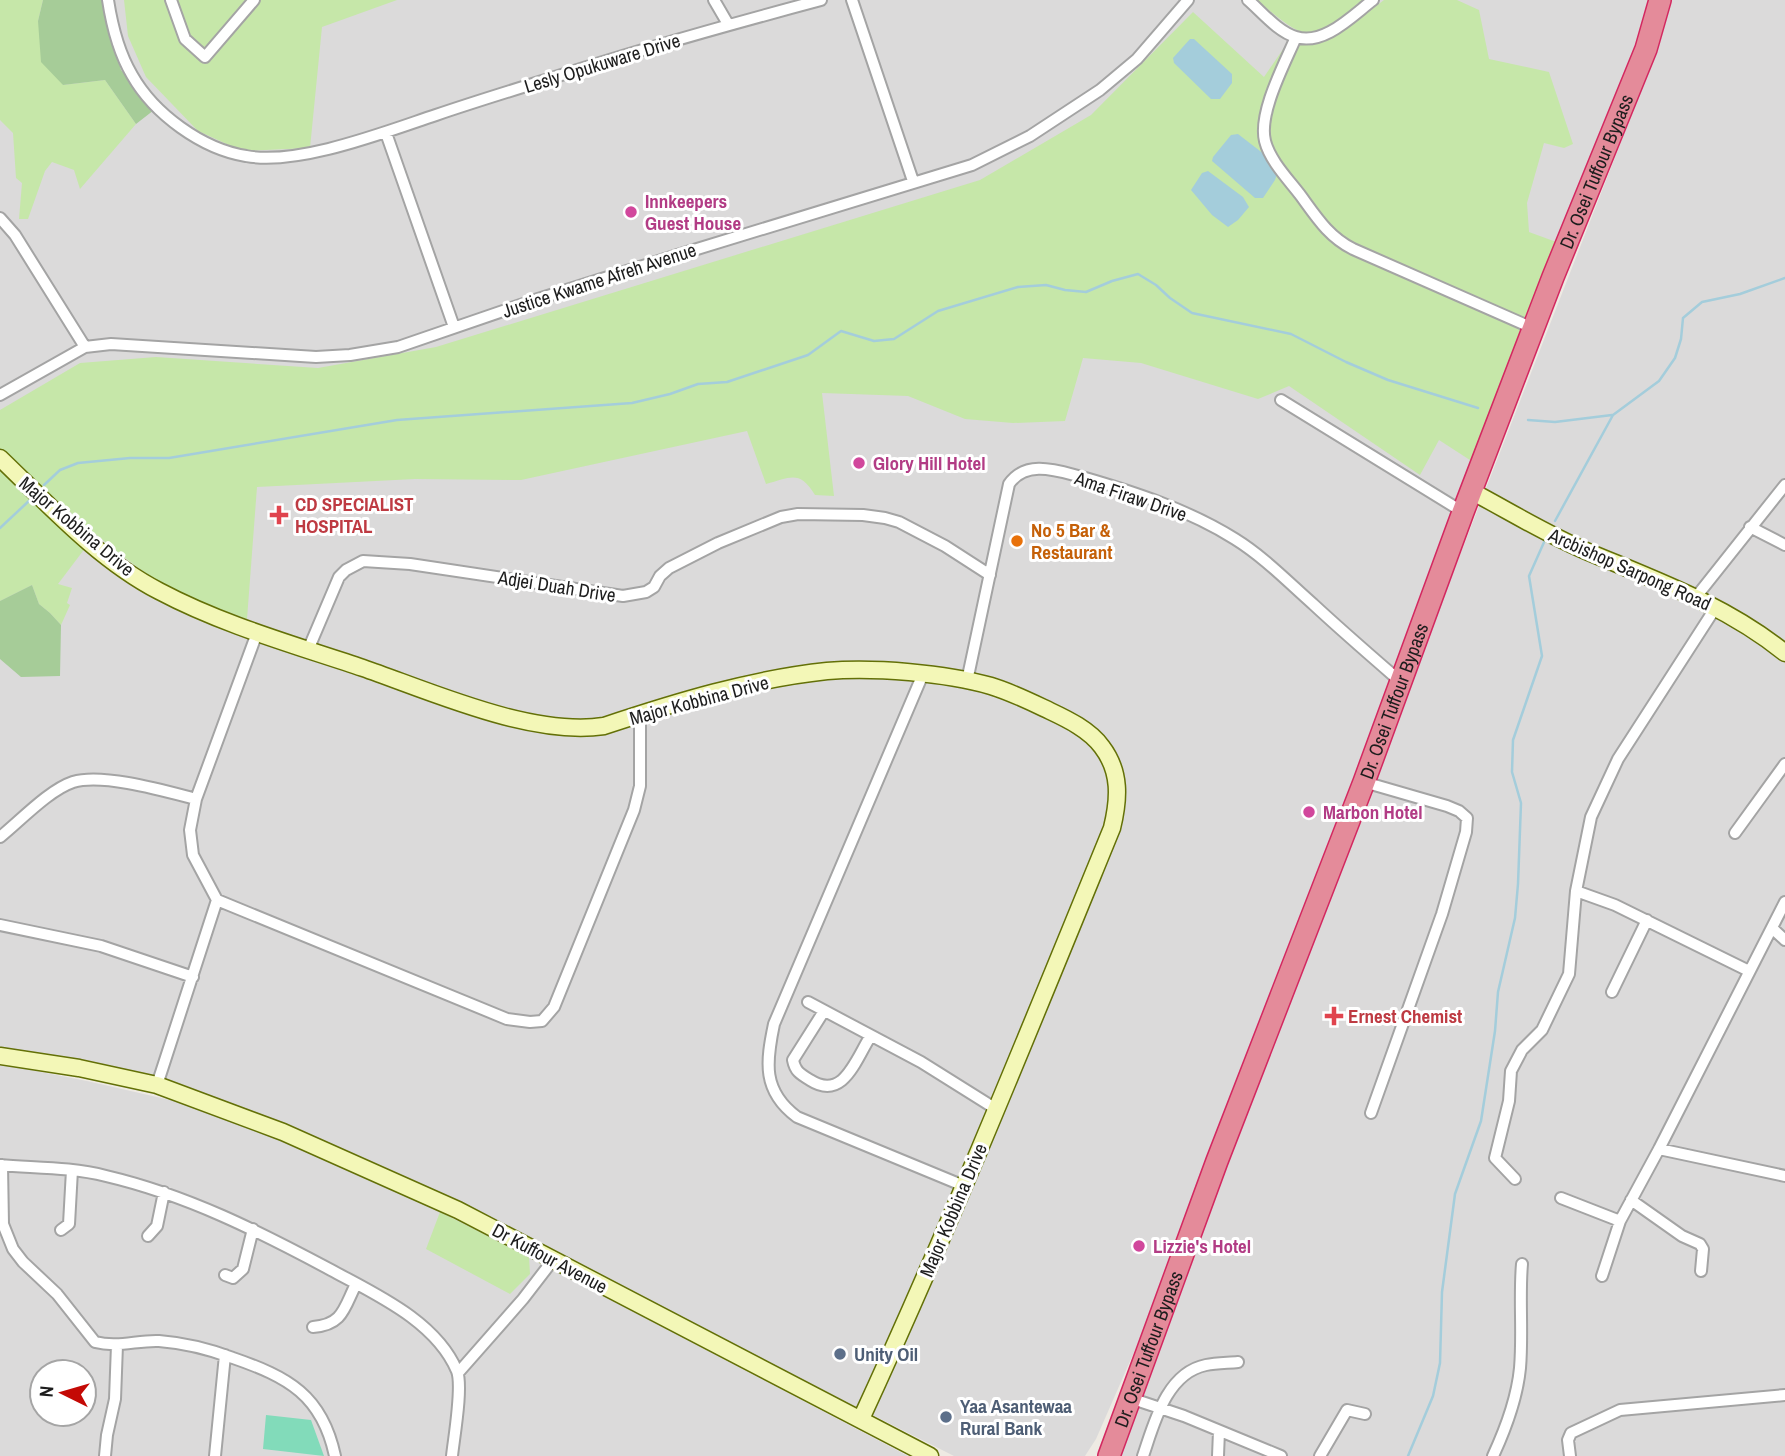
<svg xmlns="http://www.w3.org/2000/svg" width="1785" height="1456" font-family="'Archivo Narrow',sans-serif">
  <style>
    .residential { fill: #dbdada; fill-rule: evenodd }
    .grass { fill: #c6e7a9 }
    .forest { fill: #a6cc98 }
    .pitch { fill: #82dbba }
    .water { fill: #a4cddb }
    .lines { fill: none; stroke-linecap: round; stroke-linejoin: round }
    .stream { stroke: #a4cddb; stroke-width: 2.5 }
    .street-casing { stroke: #a4a4a4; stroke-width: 14 }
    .secondary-casing { stroke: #637007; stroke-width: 19 }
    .highway-casing { stroke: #d32860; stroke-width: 24 }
    .street { stroke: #fff; stroke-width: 10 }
    .secondary { stroke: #f3f7b7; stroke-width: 16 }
    .highway { stroke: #e48b9a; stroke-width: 21 }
    .hotel-dot { fill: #d1479c; stroke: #fff; stroke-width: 2.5 }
    .health-dot { fill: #e0444e; stroke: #fff; stroke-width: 2.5 }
    .food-dot { fill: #e8710a; stroke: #fff; stroke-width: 2.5 }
    .service-dot { fill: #5c6f8a; stroke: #fff; stroke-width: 2.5 }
    .labels { text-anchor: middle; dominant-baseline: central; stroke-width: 6; stroke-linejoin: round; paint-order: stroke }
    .street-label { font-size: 19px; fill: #1d1d1d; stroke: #fff }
    .hotel-label { font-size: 19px; font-weight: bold; fill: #b23c85; stroke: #fff; text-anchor: start }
    .health-label { font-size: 19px; font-weight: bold; fill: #be3a42; stroke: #fff; text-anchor: start }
    .food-label { font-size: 19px; font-weight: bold; fill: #c56008; stroke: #fff; text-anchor: start }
    .service-label { font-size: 19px; font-weight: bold; fill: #4e5e75; stroke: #fff; text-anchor: start }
  </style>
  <rect width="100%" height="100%" fill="#eeeae3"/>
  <path class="residential" d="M0 0H1653L1638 51 1148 1320 1096 1439 1085 1456H954L373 1163 184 1085 91 1061 0 1049Z
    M1671 0H1785V1456H1118L1241 1117 1660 42Z
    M0 1064 87 1081 183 1103 282 1139 387 1185 529 1257 908 1456H0ZM42 1372H84V1414H42Z"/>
  <path class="grass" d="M0 0H43L38 21 63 85 105 80 136 124 80 189 74 170 52 162 45 171 28 219H19L22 183 16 178 13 133 0 120Z
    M124 0H397L322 27 310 148 242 151 198 131 146 77 128 36Z
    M1257 0H1365C1314 46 1308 44 1257 0Z
    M1384 0H1457L1479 10 1489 59 1549 72 1573 144 1564 148 1544 143 1527 203 1529 232 1559 243 1473 462 1439 440 1420 475 1289 386 1258 399 1141 363 1083 358 1065 421 1013 423 965 419 908 396 822 393 834 496 815 495C800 470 791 477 766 484L747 431 521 480 415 479 257 487 247 619C211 606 171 591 140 569 90 533 46 489 0 449V410L80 363 156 357 318 368 436 347 980 180 1091 115 1193 12 1264 77 1288 42C1333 47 1350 25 1384 0Z
    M0 469 86 547 58 584 72 588 67 603 70 605 61 625 50 613 39 604 32 585 0 601Z
    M440 1212 529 1257 530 1274 510 1294 426 1249Z"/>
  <path class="forest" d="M43 0H104L105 14 121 70 154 110 136 124 105 80 63 85 41 62 38 21Z
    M32 585 39 604 50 613 61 625 60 676 21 677 0 659V601Z"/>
  <path class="pitch" d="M266 1415 311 1420 324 1456 263 1449Z"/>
  <path class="water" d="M1190 39H1194L1232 74V83L1220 99H1211L1174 63 1173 58Z
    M1238 134 1273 161 1278 171 1275 180 1263 198H1255L1212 161 1213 157 1231 135Z
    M1208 171 1243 197 1249 207 1238 220 1228 227 1212 215 1191 190 1202 173Z"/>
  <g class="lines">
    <path class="stream" d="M1528 420 1555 422 1612 415
      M44 485 60 470 78 463 130 458H169L397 420 632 403 670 394 698 384 727 382 808 355 841 331 874 341 894 339 938 311 1018 287 1046 285 1065 290 1086 292 1112 281 1138 274 1156 285 1170 298 1192 313 1291 334 1346 362 1388 380 1478 408
      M1555 521 1613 415 1659 381 1675 358 1681 339 1683 318 1702 302 1740 294 1785 278
      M0 528 31 499
      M1408 1456 1433 1396 1440 1363 1442 1292 1455 1194 1481 1121 1495 1031 1498 992 1515 918 1518 884 1521 803 1512 772 1513 740 1542 656 1529 576 1545 540"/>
    <defs>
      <path id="street" d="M108 0C112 26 119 53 132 75 154 114 202 149 246 156 298 166 385 132 436 115 474 102 513 90 552 78 641 49 731 24 821 0
        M171 0 185 39 205 57 254 0
        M714 0 728 24
        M852 0 913 181
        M1248 0C1262 12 1278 32 1296 37 1324 46 1353 15 1373 0
        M1296 37C1285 63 1258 113 1265 141 1270 161 1289 180 1301 196 1317 218 1329 237 1353 249L1535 329
        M386 133 454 327
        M0 218 15 235 85 347
        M0 395 85 347 111 344 316 357 350 355 398 347 535 300 684 253 972 165 1030 136 1100 90 1137 59 1188 0
        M1281 400 1463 512
        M1750 527 1785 545
        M1696 597 1785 485
        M308 650 339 577 346 570 363 561 410 564 623 596 646 592 654 587 660 576 669 568 718 543 781 517 798 514 863 515 885 518 899 522 945 546 990 575
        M923 674 774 1024C766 1062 762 1091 797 1117L964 1186
        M967 681 1009 484C1026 459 1058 471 1082 477 1134 492 1189 510 1235 539 1264 557 1288 582 1313 604 1342 631 1371 656 1401 682
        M1364 782 1447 806 1459 811 1467 818 1466 832 1442 914 1371 1113
        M1735 833 1785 764
        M0 837C21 820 49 790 73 782 103 773 165 791 196 799
        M1576 891 1615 905 1749 971
        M217 900 507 1019 530 1022 542 1021 554 1007 634 810 640 786V714
        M0 925 101 946 193 977
        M1772 928 1785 940
        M1612 992 1647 920
        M808 1002 921 1062 996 1109
        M824 1011 793 1060C795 1071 800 1074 810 1080 843 1101 855 1061 870 1037
        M157 1085 217 900 193 855 190 830 196 799 257 633
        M1659 1149 1785 1176
        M0 1165C35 1168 71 1167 106 1176 187 1195 258 1231 331 1270 375 1294 436 1321 457 1371 463 1387 454 1437 452 1456
        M2 1165 3 1224 13 1249 23 1262 57 1294 95 1342C118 1348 137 1340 159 1341 185 1343 209 1349 233 1358 288 1377 322 1395 335 1456
        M1515 1179 1495 1158 1509 1101 1511 1071 1522 1050 1542 1030 1569 974 1576 891 1591 817 1618 759 1716 607
        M1561 1198 1620 1221
        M1631 1200 1682 1236 1700 1244 1703 1249 1701 1271
        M61 1230 69 1224 72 1170
        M148 1236 157 1226 164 1192
        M225 1275 233 1278 243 1269 253 1229
        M1602 1276 1620 1221 1659 1149 1785 902
        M313 1327C343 1325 344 1308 356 1284
        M458 1373 523 1299 553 1260
        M1130 1398 1184 1416 1281 1456
        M105 1456 107 1435 115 1399 117 1345
        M215 1456 225 1355
        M1143 1456C1154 1424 1166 1373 1206 1365 1216 1363 1228 1363 1238 1362
        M1218 1456 1219 1431
        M1320 1456 1347 1410 1365 1414
        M1493 1456C1506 1428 1517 1399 1520 1368 1523 1333 1519 1298 1522 1264
        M1570 1456 1568 1440 1571 1433 1620 1410 1785 1395"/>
      <path id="secondary" d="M0 458C49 505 99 560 159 591 223 625 295 645 363 668 432 692 532 737 604 726 676 702 751 679 827 671 874 667 945 673 991 686 1011 692 1031 702 1050 711 1067 719 1090 730 1102 747 1121 772 1119 799 1112 828 1031 1026 951 1224 861 1419
        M1471 491C1509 511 1546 534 1586 551 1655 580 1726 605 1785 653
        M0 1056 79 1068 157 1085 283 1132 458 1210 930 1456"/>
      <g id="highway">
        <path id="s1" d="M1109 1456 1217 1161 1364 782 1463 512 1553 277 1646 49 1660 0"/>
      </g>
    </defs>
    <use href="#street" class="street-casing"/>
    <use href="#secondary" class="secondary-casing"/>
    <use href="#highway" class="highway-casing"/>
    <use href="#street" class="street"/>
    <use href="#secondary" class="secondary"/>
    <use href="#highway" class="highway"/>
  </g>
  <g class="hotel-dot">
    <circle cx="631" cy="212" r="7"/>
    <circle cx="859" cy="463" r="7"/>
    <circle cx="1309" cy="812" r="7"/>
    <circle cx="1139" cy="1246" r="7"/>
  </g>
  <g class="health-dot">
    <path d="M275.5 504.5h7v7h7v7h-7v7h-7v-7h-7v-7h7z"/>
    <path d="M1330.5 1005.5h7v7h7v7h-7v7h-7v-7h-7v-7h7z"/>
  </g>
  <circle class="food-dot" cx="1017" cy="541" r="7"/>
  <g class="service-dot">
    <circle cx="840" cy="1354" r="7"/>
    <circle cx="946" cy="1417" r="7"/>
  </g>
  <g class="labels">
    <g class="street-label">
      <text transform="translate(602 63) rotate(-17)">Lesly Opukuware Drive</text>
      <text stroke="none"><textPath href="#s1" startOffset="1374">Dr. Osei Tuffour Bypass</textPath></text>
      <text transform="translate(599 280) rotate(-18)">Justice Kwame Afreh Avenue</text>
      <text transform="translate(1131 496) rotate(19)">Ama Firaw Drive</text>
      <text transform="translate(77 526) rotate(40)">Major Kobbina Drive</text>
      <text transform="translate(1630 569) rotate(24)">Arcbishop Sarpong Road</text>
      <text transform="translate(557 586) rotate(9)">Adjei Duah Drive</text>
      <text transform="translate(699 700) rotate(-15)">Major Kobbina Drive</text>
      <text stroke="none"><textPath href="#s1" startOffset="807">Dr. Osei Tuffour Bypass</textPath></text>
      <text transform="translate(953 1210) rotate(-67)">Major Kobbina Drive</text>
      <text transform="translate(550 1258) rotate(28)">Dr Kuffour Avenue</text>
      <text stroke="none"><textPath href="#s1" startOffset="114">Dr. Osei Tuffour Bypass</textPath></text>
    </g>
    <g class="hotel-label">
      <text x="645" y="201">Innkeepers<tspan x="645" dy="22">Guest House</tspan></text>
      <text x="873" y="463">Glory Hill Hotel</text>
      <text x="1323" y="812">Marbon Hotel</text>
      <text x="1153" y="1246">Lizzie's Hotel</text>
    </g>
    <g class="health-label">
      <text x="295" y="504">CD SPECIALIST<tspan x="295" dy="22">HOSPITAL</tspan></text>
      <text x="1348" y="1016">Ernest Chemist</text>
    </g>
    <g class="food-label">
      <text x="1031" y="530">No 5 Bar &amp;<tspan x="1031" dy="22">Restaurant</tspan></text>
    </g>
    <g class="service-label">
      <text x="854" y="1354">Unity Oil</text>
      <text x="960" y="1406">Yaa Asantewaa<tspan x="960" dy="22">Rural Bank</tspan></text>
    </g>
  </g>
  <g transform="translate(63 1393) rotate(275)"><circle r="33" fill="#ffffff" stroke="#a5a5a5" stroke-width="2"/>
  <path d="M0-5L12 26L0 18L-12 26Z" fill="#c40905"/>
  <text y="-10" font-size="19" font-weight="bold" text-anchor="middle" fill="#1d1d1d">N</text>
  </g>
</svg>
